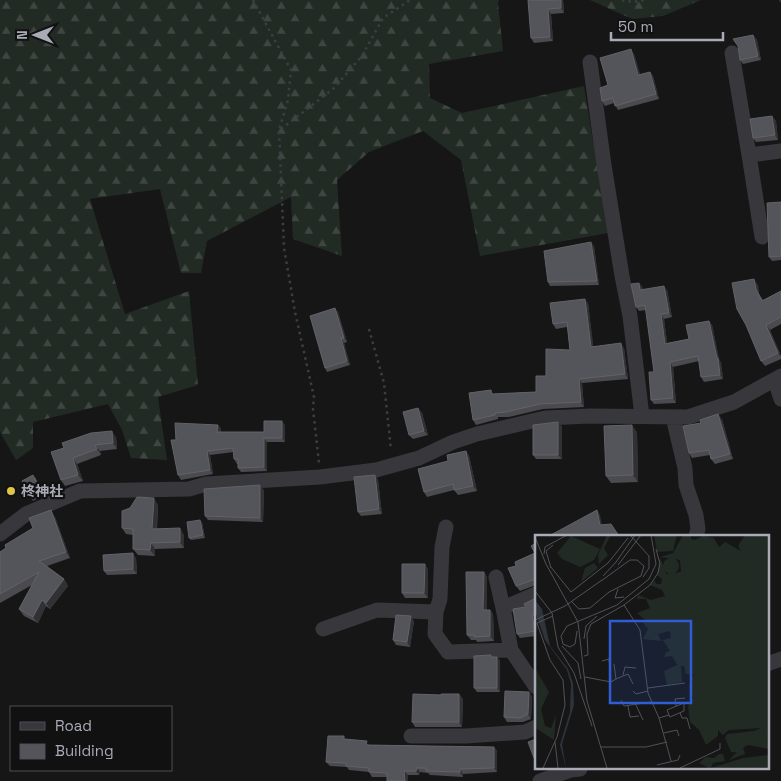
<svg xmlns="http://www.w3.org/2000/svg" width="781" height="781" font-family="'Space Grotesk','Noto Sans JP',sans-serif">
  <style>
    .forest { fill: url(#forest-firs) }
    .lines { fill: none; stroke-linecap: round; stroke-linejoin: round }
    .path { stroke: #3d3e43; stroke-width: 2.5; stroke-dasharray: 2.5 4; stroke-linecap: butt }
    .minor { stroke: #37373c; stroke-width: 15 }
    .wall { fill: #4a4a4f }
    .shaded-wall { fill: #313134 }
    .building { fill: #54555a; stroke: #626268 }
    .poi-dot { fill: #e0c645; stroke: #111112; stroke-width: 2 }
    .labels { text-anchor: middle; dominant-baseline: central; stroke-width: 4.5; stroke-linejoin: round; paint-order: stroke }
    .poi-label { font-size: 14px; font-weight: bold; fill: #a9abb6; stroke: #111112; text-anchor: start }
    .inset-road { fill: none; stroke: #515257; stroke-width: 1 }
    .view { fill: #325cd3; fill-opacity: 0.15; stroke: #325cd3; stroke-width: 2.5 }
    .inset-edge { fill: none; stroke: #a9abb6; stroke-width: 2.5 }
  </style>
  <defs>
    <pattern id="forest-firs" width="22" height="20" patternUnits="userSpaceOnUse" patternTransform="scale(1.25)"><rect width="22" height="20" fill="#222a24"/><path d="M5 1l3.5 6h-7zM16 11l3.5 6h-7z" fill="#3f4642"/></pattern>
  </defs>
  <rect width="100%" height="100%" fill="#161617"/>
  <path class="forest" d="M0 0H499L498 3 503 51 429 64 430 98 462 113 584 86 608 233 480 256 461 160 423 131 369 152 337 180 342 256 293 239 291 197 207 241 201 273H181L160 189 90 199 125 314 189 291 198 385 158 397 167 460 131 458 122 430 108 404 33 422V448L16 460 0 432Z
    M590 0H701L663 16 632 19Z"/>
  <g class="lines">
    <path class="path" d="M253 0 291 70 288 100 279 130 284 248 295 312 314 397 313 409 319 463
      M622 0 633 2 644 0
      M780 0 781 1
      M281 129 333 89 362 56 383 18 410 0
      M369 329 384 383 391 450"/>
    <path class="minor" d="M732 53 749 155 781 151
      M590 62 604 165 622 276 630 316 642 416
      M749 155 762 237
      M775 380 781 399
      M673 417 685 468 686 485 696 515 698 529 696 536
      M446 527 442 547 440 599 436 612 435 634 448 652 511 650
      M0 534 26 514 80 491 189 489 206 484 320 477 376 470 419 458 453 442 477 434 545 418 590 416 688 417 734 402 781 376
      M496 577 503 608
      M536 594 503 608 511 650 536 687
      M323 629 377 610 436 612
      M767 664 781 659
      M411 736H466L525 732 536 727
      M540 781 571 770 580 769V767"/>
  </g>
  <path class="wall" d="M528 0H563L564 13 551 14 553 41 534 43 531 38Z
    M753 35 757 40 761 60 743 64 740 60Z
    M634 54 640 75 650 72 653 76 659 99 618 110 614 103 605 106 602 101 608 85Z
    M772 116 776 121 778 140 756 142 753 138Z
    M781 202V260L772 261 769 257Z
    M594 246 599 285 550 286 548 282Z
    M639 283 642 287 643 290H667L672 317 664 319 667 343 689 339 709 321 712 325 719 359 721 363 723 379 704 382 701 377 699 361 673 367 676 403 654 404 651 400 654 372 646 310 639 311 636 307Z
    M758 285 759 294 763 300 781 291V324L770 330 781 356V359L765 366 761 361Z
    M588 303 593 346 624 348 628 379 582 383 584 407 543 409 509 417H498V419L476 425 473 420 494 394 536 392 546 376 570 350 567 327 556 329 553 324Z
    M338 312 347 342 344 343 350 365 327 372 325 368Z
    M418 408 422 413 428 435 413 439 409 435Z
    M722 419 733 459 715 464 711 459 710 455 692 458 689 453 701 423Z
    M558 422 562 427V459H536L533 455Z
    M218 425 221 429V432H264L285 425V442H267V471L241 472 238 468V464H237L234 459V452L210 455 213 474 181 480 178 475 176 440Z
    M637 432 638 482 611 483 606 476Z
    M116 437 117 449 100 451 101 455 77 464 83 481 65 486 61 480 64 448Z
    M466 451 469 456 477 491 458 495 454 490 427 497 424 492 448 461Z
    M375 475 378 480 382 514 361 516 358 512Z
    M35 477 44 495 33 501 31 498Z
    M264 490 263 522 208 520 205 516Z
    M158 505 157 529 184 535V548L155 549V556L138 555 133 549V535L126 534 122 528Z
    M55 517 70 558 47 566 64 579 68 586 50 609 46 606 38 623 24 616 19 609 32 585 0 603V552L6 548 33 528Z
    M202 522 205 538 191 540 189 538Z
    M536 543V585L520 591 516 586V566L535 553Z
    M136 558 137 574 107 575 104 571Z
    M428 569V598H405L402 593Z
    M484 572 487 577V610H490L493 614 494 641 477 642 476 640H471L467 635Z
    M536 598V619H535L536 625V636L520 638 517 634 526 607Z
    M414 621 410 647 396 645 393 640Z
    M492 657H497L500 661V692H477L474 688Z
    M529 692 532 697 531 719 523 722H507L504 717Z
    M459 694 463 699 462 727H415L412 722 441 695Z
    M345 739 370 745 494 747 497 751V772L463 774V777L430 775 428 773 420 772 419 775H408V781H387V777H372L369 772 349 770 347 767 330 766 326 762Z"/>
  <path class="shaded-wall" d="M561 0H563L564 13 561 8Z
    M548 9 551 14 553 41 550 37Z
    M753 35 757 40 761 60 758 56Z
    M631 49 634 54 642 80 638 75Z
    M650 72 653 76 659 99 656 94Z
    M772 116 776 121 778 140 775 135Z
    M591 242 594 246 599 285 597 281Z
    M754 279 758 285 759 294 766 306 756 289Z
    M639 283 642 287 643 295 640 290Z
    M664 286 667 290 672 317 669 313Z
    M585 299 588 303 594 351 591 347Z
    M335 308 338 312 347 342 344 338Z
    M661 314 664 319 668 348 665 344Z
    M709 321 712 325 719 359 721 363 723 379 720 375Z
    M766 325 770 330 781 357 778 353Z
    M341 338 344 343 350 365 347 361Z
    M621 343 624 348 628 379 625 374Z
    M670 362 673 367 676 403 673 398Z
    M579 379 582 383 584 407 581 402Z
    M418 408 422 413 428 435 424 431Z
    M718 414 722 419 733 459 730 454Z
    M282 421 285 425V442L282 438Z
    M558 422 562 427V459L558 455Z
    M218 425 221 429 220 436 217 432Z
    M632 425 637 432 638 482 633 475Z
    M112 431 116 437 117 449 113 443Z
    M264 438 267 442V471L264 467Z
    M95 445 100 451 101 455 97 449Z
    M207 451 210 455 213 474 210 470Z
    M466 451 469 456 477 491 473 486Z
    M73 458 77 464 83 481 78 475Z
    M375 475 378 480 382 514 379 509Z
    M260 485 264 490 263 522 260 518Z
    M154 498 158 505 156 535 152 529Z
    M51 510 55 517 70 558 66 552Z
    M597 510 600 515 603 530 600 525Z
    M200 520 202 522 205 538 203 535Z
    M180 528 184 535V548L180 542Z
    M151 543 155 549V556L150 550Z
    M133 553 136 558 137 574 133 569Z
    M425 564 428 569V598L424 593Z
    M484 572 487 577V615L483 610Z
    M64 579 68 586 50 609 46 603Z
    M42 600 46 606 38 623 33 617Z
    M490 610 493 614 494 641 490 636Z
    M532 615 535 619 536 633 535 631Z
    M411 616 414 621 410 647 407 642Z
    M497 657 500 661V692L497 688Z
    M529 692 532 697 531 719 528 714Z
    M459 694 463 699 462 727 459 722Z
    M494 747 497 751V772L494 768Z
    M417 768 420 772 419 775 416 771Z
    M460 769 463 774V777L460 772Z
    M404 771 408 775V781H405Z"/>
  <path class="building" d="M528 0H561V8L548 9 550 37 531 38Z
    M753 35 758 56 740 60 738 46 733 39Z
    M631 49 638 75 650 72 656 94 615 106 613 98 602 101 600 88 608 85 600 58Z
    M772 116 775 135 753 138 750 119Z
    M781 202V256L769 257 767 203Z
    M591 242 597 281 548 282 544 251Z
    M754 279 756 289 762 301 781 291V317L766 325 778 353 761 361 746 325 737 309 732 283Z
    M639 283 640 290 664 286 669 313 661 314 665 344 689 339 686 325 709 321 717 358H718L720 375 701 377 698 356 670 362 673 398 651 400 649 372H654L645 305 636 307 631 284Z
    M585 299 591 347 621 343 625 374 579 379 581 402 540 404 506 412 495 413V415L473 420 469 393 491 390 492 394 536 392V376H546V349L570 350 567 322 553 324 550 303Z
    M335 308 344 338H341L347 361 325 368 310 316Z
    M418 408 424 431 409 435 403 412Z
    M718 414 730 454 711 459 709 450 689 453 683 426 701 423 700 420Z
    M264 421H282V438H264V467L238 468V459H234L233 448 207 451 210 470 178 475 171 440H176L175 423 218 425 217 432H264Z
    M558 422V455H533V425Z
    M632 425 633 475 606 476 604 426Z
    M112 431 113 443 95 445 97 449 73 458 78 475 61 480 51 452 64 448 62 443 91 433Z
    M466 451 473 486 454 490 453 484 424 492 418 469 448 461 447 455Z
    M33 475 42 493 31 498 22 481Z
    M375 475 379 509 358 512 354 477Z
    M260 485V518L205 516 204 489Z
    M137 497 154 498 152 529 180 528V542L151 543 150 550 133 549V529L122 528V511L130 508Z
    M51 510 66 552 39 561 64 579 46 603 42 600 33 617 19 609 39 572 0 594V552L6 548 5 545 33 528 29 518Z
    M597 510 600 525 611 524 619 536H599L598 534 593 536H549Z
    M200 520 203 535 189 538 187 522Z
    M536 543V569L534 570 536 575V579L516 586 508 568 516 566 515 562 535 553 531 546Z
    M133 553V569L104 571 103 555Z
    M402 564H425L424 593H402Z
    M466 572H484L483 610H490V636L474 637V635H467Z
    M536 598V613L532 615 535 631 517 634 513 609 526 607 524 604Z
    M396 615 411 616 407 642 393 640Z
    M491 655V657H497V688H474V656Z
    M505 691 529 692 528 714 520 718 504 717Z
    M413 694 441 695V694H459V722H412Z
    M328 736H344V739L367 741 366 745 494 747V768L460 769V772L426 771V768H417L416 771H404L405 781H387V773L369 772V768L346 766V763L326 762Z
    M536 739V757L534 758 528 742Z"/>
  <circle class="poi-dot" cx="11" cy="491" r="5"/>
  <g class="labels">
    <g class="poi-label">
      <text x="21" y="491">柊神社</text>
    </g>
  </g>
  <g transform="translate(535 535)">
    <rect width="234" height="234" fill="#161617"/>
    <path d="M72 0H76L69 13 73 20 64 29 63 20ZM148 0H156V4L160 5 168 1 179 3 184 12 190 7 206 16 203 11 210 0H234V214L213 210 208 213 210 219 194 225 202 217H196L190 203 192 199 219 196 226 193 194 195 188 200 183 195V201L171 210 164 195 155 187 153 171 158 163 154 152 158 139H151L149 131H146L147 147 132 150 129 136 142 130 137 121 129 122 131 117 135 116 128 105 136 103 135 96 123 99 126 106 108 104 113 94 108 88 111 86 102 78 115 73 111 64H102L103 60 116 65 130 61 127 55 115 50 120 45 121 49H126L127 44 122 40 125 22 131 39 146 37 145 25 125 22 138 18ZM0 133 14 157 6 174 10 191 16 193 21 180 19 205 2 194 0 195ZM184 219H188L190 226 178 228 176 233 208 223 234 220V233H174L164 228 171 222 179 223Z" fill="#222a24"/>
    <path d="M119 0H142L138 16 122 17ZM128 31a8 8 0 1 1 16 0a8 8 0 1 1-16 0Z" fill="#222a24"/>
    <path d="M36 1 65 14 59 25 45 32 27 24 22 18ZM59 28 63 33 46 47 50 33Z" fill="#222a24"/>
    <path d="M0 65 7 74 15 111 33 134 38 148 39 170 27 209 31 233 25 210 35 177 36 149 32 135 10 105 0 76Z" fill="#2f343c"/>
    <path class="inset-road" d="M95 0 114 21V33L108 42M0 2 11 29 43 87 52 166 72 233M9 19 10 12 32 0M81 27 100 0M83 30 106 0M15 31 36 57 73 28 93 3M16 33 11 16 18 10M68 41 82 26M83 54 80 63 89 62M0 56 17 78 23 112 39 138 57 191M36 66 44 74 55 73 74 57 106 41 109 31 102 25H95L66 46M89 70 115 50 123 38 125 29 121 14M0 85 30 71 67 45M42 96 40 109 35 112 28 109 26 101 32 91 82 70 114 44 121 29 116 0M49 104 51 91 62 81M27 111 43 128 46 144M49 121 53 120 52 99 56 89 89 70 105 95 113 158 124 183 136 226M67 126 74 124 76 147 81 144 79 129M88 140 90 132 101 133M50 142 76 147M81 144 93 139 98 149M113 153 150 148M98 156 101 159 113 156M86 165 89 171 116 167M101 170 108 185M93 171 95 182 104 181M141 171 140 164 150 163M145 178 147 183H152L155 194M124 183 134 180 132 175 149 168V176L135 182 134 180M129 198 142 195 144 201M20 207 23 233M66 212H111L132 207M122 230 143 225 145 220M8 233 22 202 30 170 28 145 15 125 2 88 18 81M145 233 185 214V208"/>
    <path class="view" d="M75 86H156V168H75Z"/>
    <rect width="234" height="234" class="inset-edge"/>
  </g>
  <rect x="10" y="706" width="162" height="65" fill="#111112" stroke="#4e4f54"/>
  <rect x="20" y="722" width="25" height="8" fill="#37373c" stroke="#4e4f54"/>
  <text x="55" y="731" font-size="15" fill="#a9abb6">Road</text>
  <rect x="20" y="744" width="25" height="15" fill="#54555a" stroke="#4e4f54"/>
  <text x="55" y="756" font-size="15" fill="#a9abb6">Building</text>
  <g transform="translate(35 35) rotate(270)" stroke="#111112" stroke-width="4" paint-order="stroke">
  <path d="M0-4L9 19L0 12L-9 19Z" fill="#a9abb6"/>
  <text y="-8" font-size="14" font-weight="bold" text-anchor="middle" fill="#a9abb6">N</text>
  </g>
  <path d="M611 32v8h112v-8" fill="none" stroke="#a9abb6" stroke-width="2.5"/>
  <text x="618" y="32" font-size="15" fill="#a9abb6" stroke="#111112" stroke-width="4" paint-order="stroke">50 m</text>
</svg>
